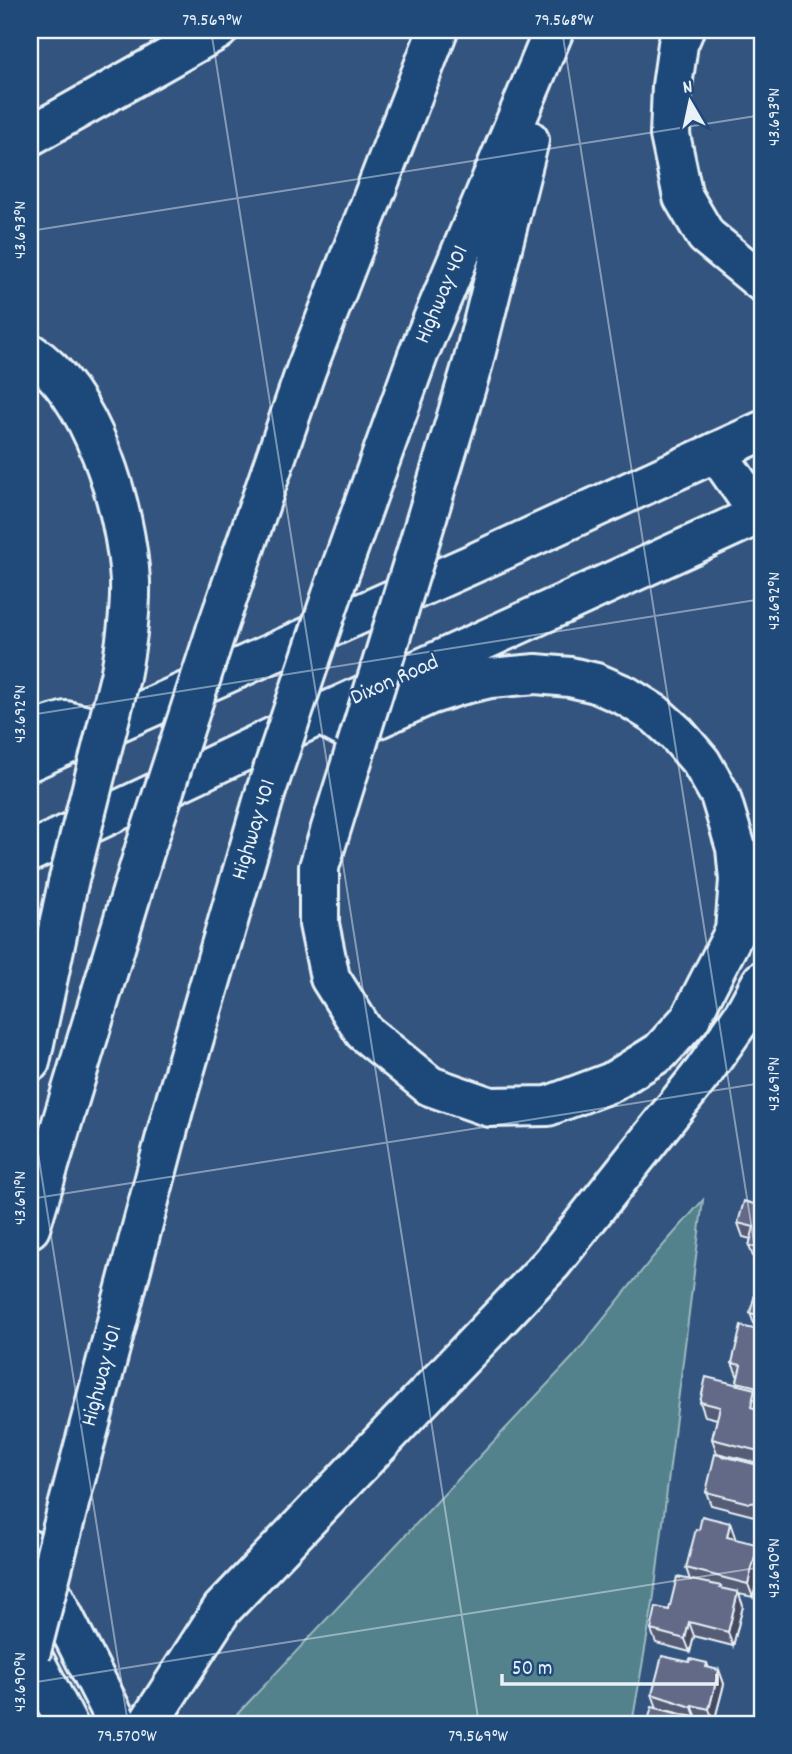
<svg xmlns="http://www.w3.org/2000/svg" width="792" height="1754" font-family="Dekko,sans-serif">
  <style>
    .green { fill: #52828c; stroke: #9dbac2; stroke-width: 2 }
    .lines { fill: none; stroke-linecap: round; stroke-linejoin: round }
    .secondary-casing { stroke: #e8f1f8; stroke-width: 44 }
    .highway-casing { stroke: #e8f1f8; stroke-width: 44 }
    .secondary { stroke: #1f4a7a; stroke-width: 38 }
    .highway { stroke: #1f4a7a; stroke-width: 38 }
    .highway-bridge-casing { stroke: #e8f1f8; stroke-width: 44; stroke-linecap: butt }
    .highway-bridge { stroke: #1f4a7a; stroke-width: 38 }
    .wall { fill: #555b75; stroke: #e8f1f8; stroke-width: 2 }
    .shaded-wall { fill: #454a5f; stroke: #e8f1f8; stroke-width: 2 }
    .building { fill: #636a88; stroke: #e8f1f8; stroke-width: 2 }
    .ticks { fill: none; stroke: #e8f1f8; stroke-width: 2; stroke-opacity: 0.45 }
    .labels { text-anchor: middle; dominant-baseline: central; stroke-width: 5; stroke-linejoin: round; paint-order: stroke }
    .street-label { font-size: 23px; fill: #e8f1f8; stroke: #1f4a7a }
    .neatline { fill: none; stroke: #e8f1f8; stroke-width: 2.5 }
    .ticks-label { font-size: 18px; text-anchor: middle; fill: #e8f1f8 }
  </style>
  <rect width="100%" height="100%" fill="#33547e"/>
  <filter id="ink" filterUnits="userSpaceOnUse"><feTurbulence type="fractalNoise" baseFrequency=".0143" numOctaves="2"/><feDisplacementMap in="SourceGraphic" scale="14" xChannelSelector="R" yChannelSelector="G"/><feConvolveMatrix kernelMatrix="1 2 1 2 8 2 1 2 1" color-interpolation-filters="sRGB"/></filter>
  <g filter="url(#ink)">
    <path class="green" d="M703 1200 653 1603 632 1724H228L573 1357 653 1257Z"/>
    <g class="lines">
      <defs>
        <path id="secondary" d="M30 761 470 565 762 431
          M30 852 320 715 762 513
          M30 1550 118 1724
          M30 1652 67 1724"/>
        <path id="highway" d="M684 30 678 44 672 86 670 135 683 197 706 236 762 282
          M30 136 218 30
          M30 353C93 394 126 509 130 581 131 613 126 645 120 677
          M716 452 762 518
          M418 547 473 363 529 140
          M338 577 418 355 554 30
          M216 631 306 370 438 30
          M320 715 350 731 429 695 460 685 490 678 536 674 570 677 596 683 626 696 655 714 677 734 701 762 720 795 736 848 739 880 735 931 690 1019 660 1052 612 1082 548 1106 490 1107 430 1086 364 1032 330 978 319 924V867L356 748
          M30 732 66 721 100 729
          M30 1062 68 883
          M30 1228 145 849
          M68 1507 173 1110 266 791
          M148 1724 222 1609 552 1263 704 1071 744 1014 762 981"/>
      </defs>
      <use href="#secondary" class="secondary-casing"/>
      <use href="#highway" class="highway-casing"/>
      <use href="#secondary" class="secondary"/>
      <use href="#highway" class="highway"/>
      <defs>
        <path id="highway-bridge" d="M356 748 418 547
          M266 791 338 577
          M145 849 216 631
          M68 883 120 677
          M30 1655 68 1507"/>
      </defs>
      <use href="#highway-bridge" class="highway-bridge-casing"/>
      <use href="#highway-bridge" class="highway-bridge"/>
    </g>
    <path class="wall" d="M762 1195V1261L754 1259 749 1246 751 1239 743 1237 738 1223 760 1206Z
      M762 1275V1328L755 1326 750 1313Z
      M762 1331V1401L759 1400 760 1403 759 1409 761 1410 762 1406V1464L717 1453 712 1439 717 1419 705 1416 700 1402 738 1385 737 1382 738 1377 732 1363Z
      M762 1466V1516H754L711 1505 706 1492Z
      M730 1523 753 1597 739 1594 743 1606 733 1646 694 1636 690 1652 656 1643 651 1630 669 1610 690 1580 686 1568 699 1530Z
      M689 1662 707 1663 709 1668 719 1670 724 1684 714 1722 657 1708 652 1694Z"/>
    <path class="shaded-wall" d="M755 1389 760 1403 756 1421 751 1407Z
      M730 1523 735 1537 732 1550 727 1537Z
      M756 1544 762 1563 753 1597 748 1584Z
      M738 1592 743 1606 733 1646 728 1632Z
      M689 1622 694 1636 690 1652 685 1639Z
      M719 1670 724 1684 714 1722 709 1709Z
      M692 1705 697 1718V1721L692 1707Z"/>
    <path class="building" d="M762 1195V1249L749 1246 754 1227 738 1223 744 1201 760 1206Z
      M760 1275H762V1316L750 1313Z
      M741 1326 762 1331V1388L737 1382 741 1365 732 1363Z
      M706 1377 755 1389 751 1407 761 1410 762 1406V1452L712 1439 720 1407 700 1402Z
      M715 1454 762 1466V1502L749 1503 706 1492Z
      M702 1516 730 1523 727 1537 756 1544 757 1549 748 1584 686 1568 696 1529 699 1530Z
      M677 1577 721 1586 720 1588 738 1592 728 1632 689 1622 685 1639 651 1630 656 1607 669 1610Z
      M662 1656 689 1662 690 1659 707 1663 706 1667 719 1670 709 1709 692 1705V1707L652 1694Z
      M652 1707 711 1722V1724H647Z"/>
  </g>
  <path class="ticks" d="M211 30 479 1724M562 30 762 1293M30 231 762 115M30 715 762 599M30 1102 128 1724M30 1199 762 1083M30 1683 762 1567"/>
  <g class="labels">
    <g class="street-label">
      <text transform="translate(443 295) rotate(-67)">Highway 401</text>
      <text transform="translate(395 681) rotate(-24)">Dixon Road</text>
      <text transform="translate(255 830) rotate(-73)">Highway 401</text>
      <text transform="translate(103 1376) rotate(-75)">Highway 401</text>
    </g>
  </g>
  <rect width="792" height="1754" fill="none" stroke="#1f4a7a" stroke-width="77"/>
  <g transform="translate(690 102) rotate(351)" stroke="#1f4a7a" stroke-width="5" paint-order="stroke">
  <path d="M0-5L12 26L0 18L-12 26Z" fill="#e8f1f8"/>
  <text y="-10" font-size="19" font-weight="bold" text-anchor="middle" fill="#e8f1f8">N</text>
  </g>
  <path d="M502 1674v10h215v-10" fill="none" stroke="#e8f1f8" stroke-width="3.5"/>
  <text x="512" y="1674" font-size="21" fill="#e8f1f8" stroke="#1f4a7a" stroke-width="5" paint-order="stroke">50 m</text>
  <rect x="38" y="38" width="716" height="1678" class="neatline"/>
  <g class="ticks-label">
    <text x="212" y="25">79.569°W</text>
    <text x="564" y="25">79.568°W</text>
    <text transform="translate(773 117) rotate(-90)" y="6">43.693°N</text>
    <text transform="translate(19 230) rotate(-90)" y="6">43.693°N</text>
    <text transform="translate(773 601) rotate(-90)" y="6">43.692°N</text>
    <text transform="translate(19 714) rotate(-90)" y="6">43.692°N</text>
    <text transform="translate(773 1084) rotate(-90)" y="6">43.691°N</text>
    <text transform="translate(19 1198) rotate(-90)" y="6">43.691°N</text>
    <text transform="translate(773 1568) rotate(-90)" y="6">43.690°N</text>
    <text transform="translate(19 1682) rotate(-90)" y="6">43.690°N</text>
    <text x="127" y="1741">79.570°W</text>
    <text x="478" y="1741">79.569°W</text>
  </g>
</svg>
